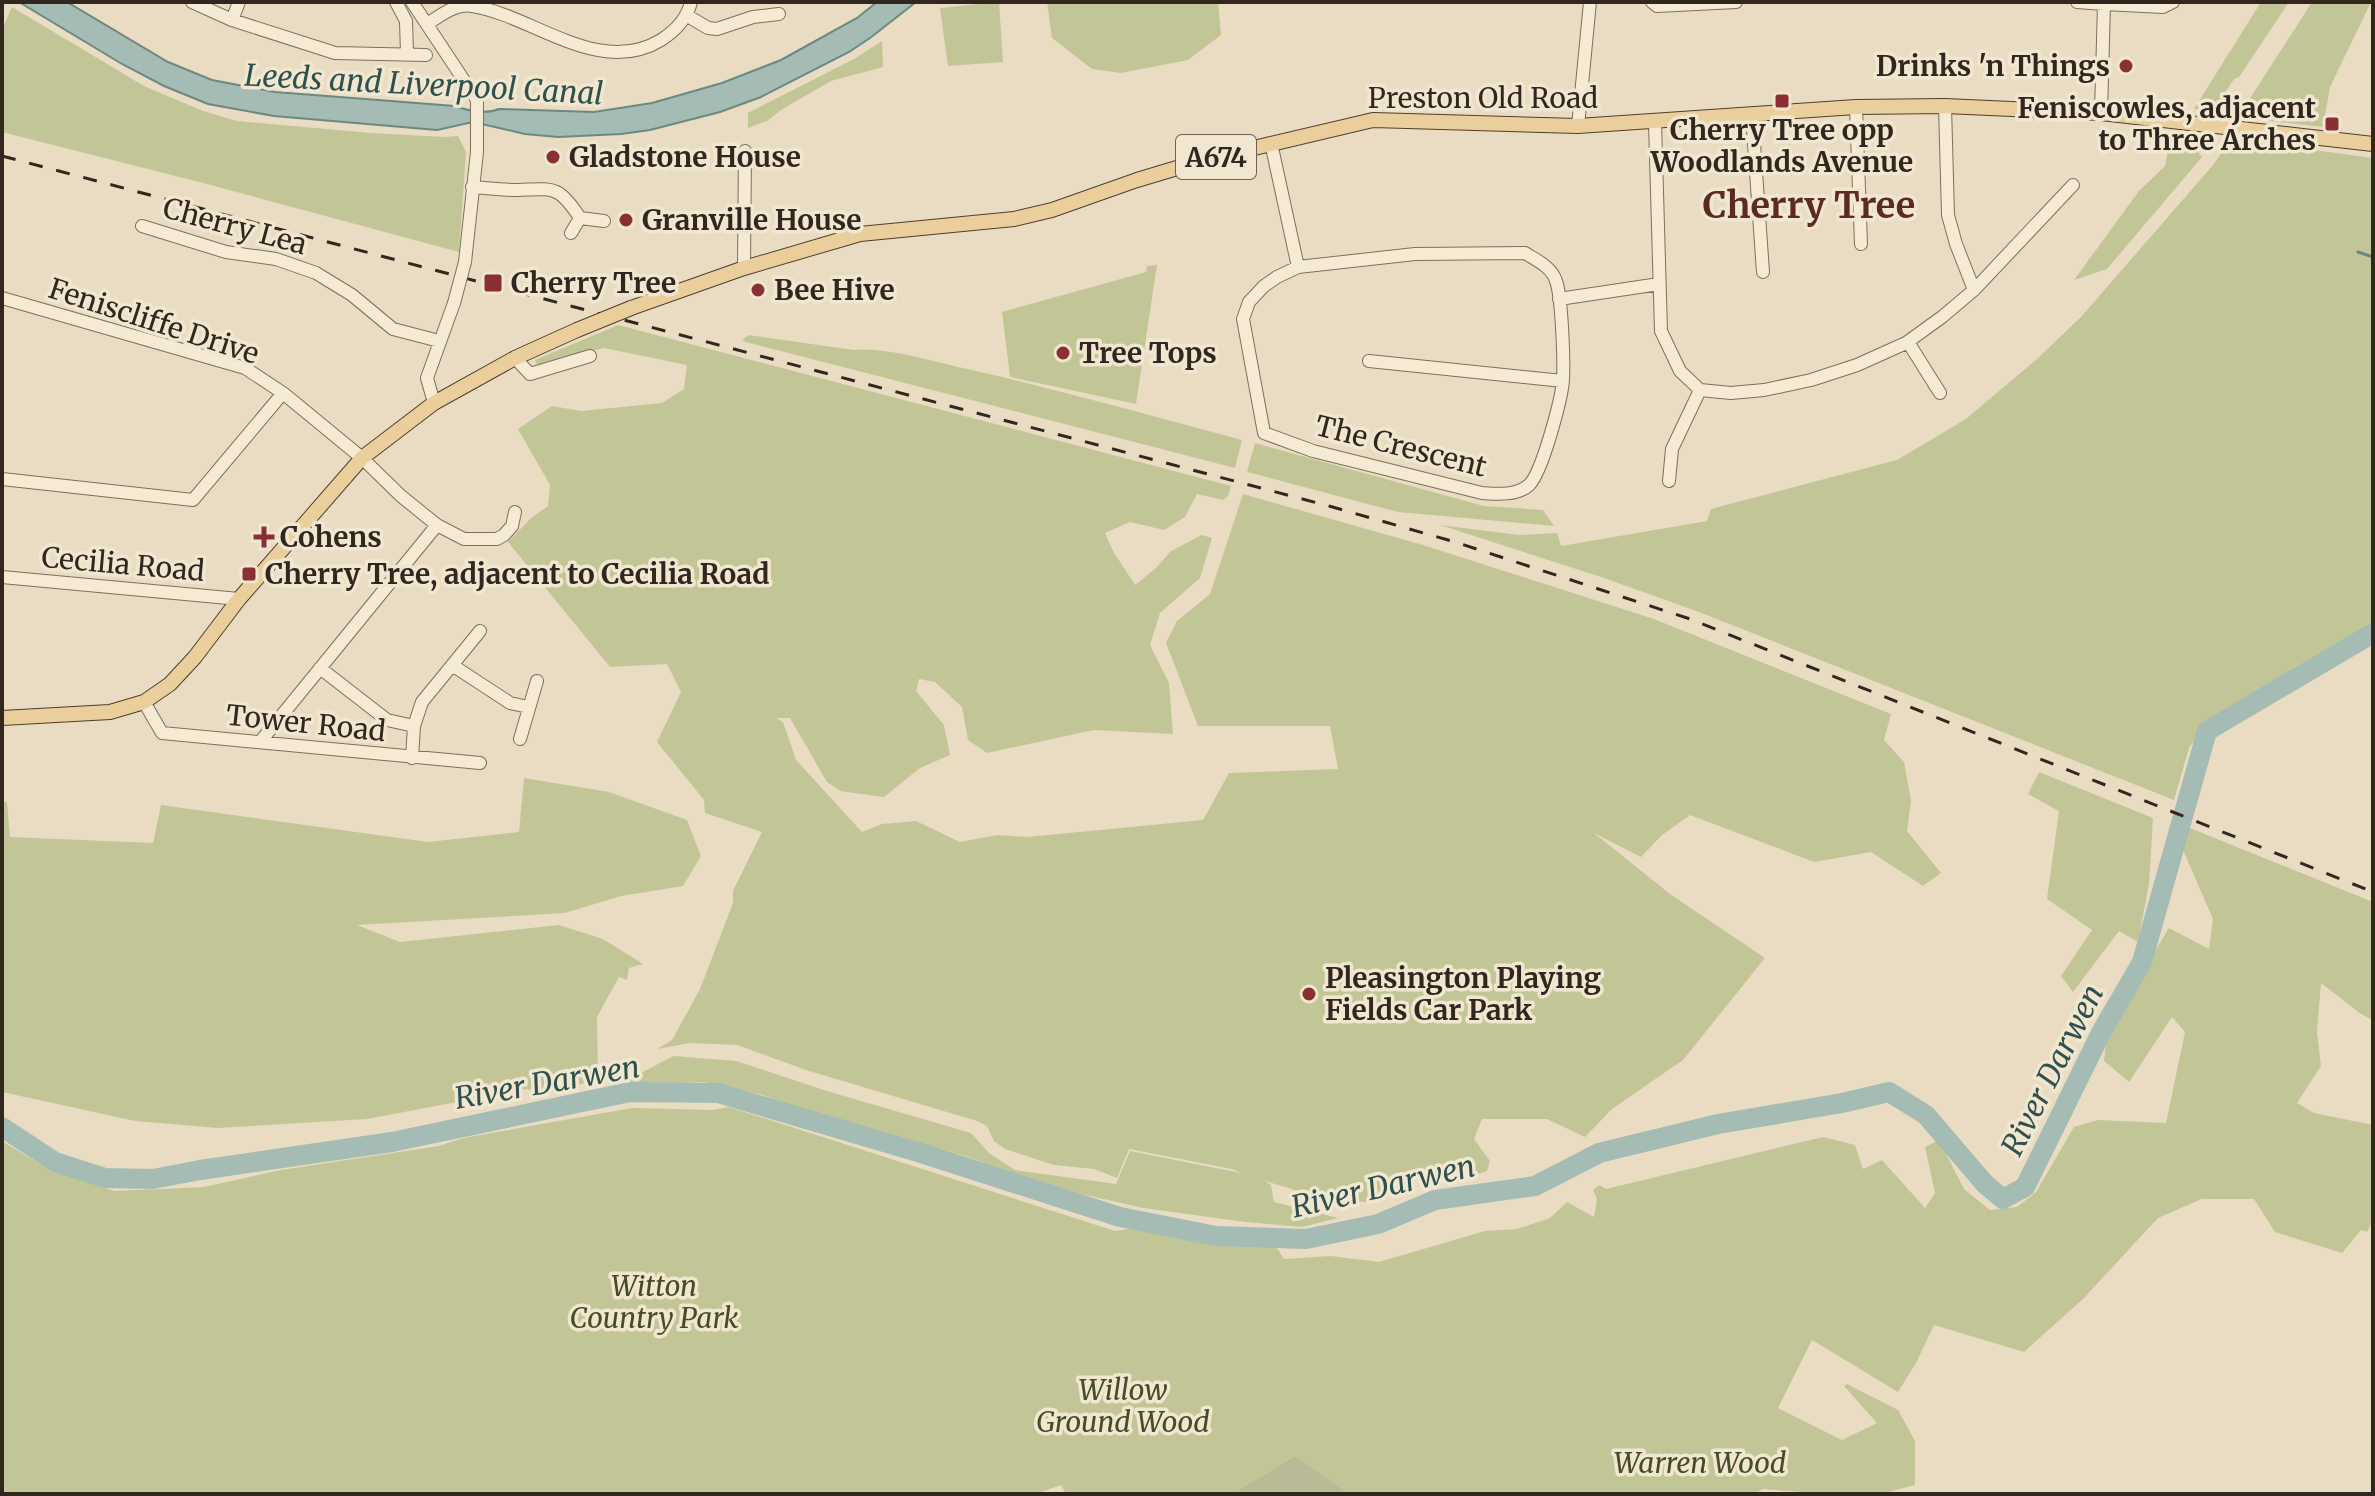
<svg xmlns="http://www.w3.org/2000/svg" width="2375" height="1496" font-family="Merriweather,serif">
  <style>
    .green { fill: #c2c697 }
    .cemetery { fill: #b8bb96 }
    .water { fill: #a4bcb4; stroke: #6c8981; stroke-width: 2 }
    .lines { fill: none; stroke-linecap: round; stroke-linejoin: round }
    .stream { stroke: #6c8981; stroke-width: 3 }
    .river { stroke: #a4bcb4; stroke-width: 20 }
    .minor-casing { stroke: #816e5b; stroke-width: 14 }
    .major-casing { stroke: #4f3d2f; stroke-width: 16 }
    .minor { stroke: #f5ead4; stroke-width: 12 }
    .major { stroke: #eacf9c; stroke-width: 14 }
    .rail { stroke: #32271e; stroke-width: 3; stroke-dasharray: 14 14; stroke-linecap: butt }
    .minor-bridge-casing { stroke: #816e5b; stroke-width: 14; stroke-linecap: butt }
    .major-bridge-casing { stroke: #4f3d2f; stroke-width: 16; stroke-linecap: butt }
    .minor-bridge { stroke: #f5ead4; stroke-width: 12 }
    .major-bridge { stroke: #eacf9c; stroke-width: 14 }
    .poi-dot { fill: #8a3034; stroke: #f1e7d0; stroke-width: 3 }
    .labels { text-anchor: middle; dominant-baseline: central; stroke-width: 7; stroke-linejoin: round; paint-order: stroke }
    .shield { fill: #f1e7d0; stroke: #6b6153; stroke-width: 2 }
    .shield-label { font-size: 26px; font-weight: bold; fill: #32271e }
    .poi-label { font-size: 28px; font-weight: bold; fill: #32271e; stroke: #f1e7d0; text-anchor: start }
    .street-label { font-size: 28px; fill: #32271e; stroke: #f1e7d0 }
    .park-label { font-size: 28px; font-style: italic; fill: #444d26; stroke: #f1e7d0 }
    .water-label { font-size: 30px; font-style: italic; fill: #2e514d; stroke: #f1e7d0 }
    .district-label { font-size: 36px; font-weight: bold; fill: #5b2b21; stroke: #f1e7d0 }
  </style>
  <rect width="100%" height="100%" fill="#e9dcc2"/>
  <path class="green" d="M999 2 1003 62 948 66 940 8Z
    M1047 2H1218L1221 35 1188 60 1121 73 1092 69 1052 38Z
    M2261 2H2289L2239 77 2234 79 2213 111 2194 109Z
    M2312 2H2371L2330 87 2323 127 2238 117Z
    M12 7 144 86 203 111 237 121 371 133 445 137 458 136 466 152 459 252 207 184 2 132V30Z
    M882 41 883 67 831 81 781 110 767 121 748 128V113L854 59Z
    M2171 133 2199 135 2196 150 2202 157 2107 269 2074 280 2139 191 2165 166Z
    M2229 142 2270 144 2373 158V624L2208 720 2189 748 2174 800 1699 612 1604 578 1440 525 1519 535 1557 533 1561 546 1707 521 1711 509 1897 460 1966 419 2038 358 2081 317 2213 165Z
    M1157 265 1136 404 1010 377 1002 312 1146 272 1147 266Z
    M618 325 1231 486 1228 496 1223 500 1197 494 1185 517 1164 530 1130 522 1105 533 1113 551 1135 585 1156 568 1171 551 1202 535 1212 538 1200 578 1160 613 1150 645 1169 683 1173 734 1094 730 987 753 968 740 962 707 935 682 919 679 916 691 944 725 950 755 920 768 884 797 840 791 827 782 790 718H776L783 722 796 760 862 832 882 824 916 821 960 842 997 835 1027 837 1203 820 1229 773 1338 769 1330 726H1198L1166 643 1177 621 1210 594 1243 494 1423 545 1654 619 1891 714 1884 740 1904 762 1911 800 1907 831 1941 873 1923 886 1871 852 1814 862 1690 815 1662 835 1641 857 1594 833 1670 894 1765 958 1683 1060 1612 1109 1585 1137 1547 1119H1482L1474 1139 1490 1161 1487 1171 1454 1182 1421 1172 1384 1186 1371 1202 1332 1201 1265 1181 1271 1185 1274 1202 1338 1218 1302 1227 1245 1222 1143 1208 1055 1188 962 1155 817 1114 763 1095 704 1082 628 1085 630 1079 673 1056 736 1061 827 1091 971 1133 989 1153 1015 1170 1116 1184 1130 1151 1241 1173 1232 1169 1129 1149 1117 1178 1094 1169 1054 1165 1005 1149 994 1141 987 1126 977 1121 806 1070 737 1045 690 1043 657 1049 672 1040 700 989 733 903V891L762 832 705 813 704 800 657 742 681 692 667 664 610 667 508 542 531 518 548 506 550 485 518 429 552 406 581 411 662 403 684 389 687 365 604 348 537 365 535 360Z
    M748 335 854 350C887 347 930 361 963 368 1056 389 1149 415 1242 440L1235 468 742 341Z
    M1255 443 1484 506 1543 510 1554 526 1398 512 1247 472Z
    M2039 772 2153 818 2149 884 2138 942 2119 931 2073 992 2061 976 2092 930 2047 899 2059 811 2028 794Z
    M524 778 609 792 687 820 701 856 683 886 621 896 565 913 357 925 400 942 559 925 603 939 643 964 629 968 627 980 619 977 597 1017 598 1079 554 1092 526 1089 367 1119 218 1128 135 1121 2 1092V802H7L10 837 153 843 161 805 428 842 519 832Z
    M2190 828 2373 902V1020L2361 1014 2321 983 2317 1032 2321 1066 2297 1103 2314 1113 2373 1125V1220L2367 1232 2361 1230 2342 1253 2275 1232 2254 1199H2202L2158 1218 2083 1299 2024 1352 1934 1325 1916 1363 1898 1392 1812 1340 1778 1408 1842 1440 1877 1423 1844 1386 1847 1384 1898 1410 1915 1441V1485L1881 1494H1826L1763 1489 1754 1494H1350L1295 1456 1232 1494H1066L1061 1485 1036 1494H2V1141L51 1171 115 1191 204 1187 281 1170 439 1146 463 1138 632 1108 713 1110 729 1107 1115 1231 1135 1228 1276 1247 1284 1259 1331 1256 1379 1262 1485 1231 1517 1229 1550 1218 1567 1202 1594 1217 1597 1199 1593 1190 1599 1185 1606 1189 1823 1137 1855 1145 1863 1169 1882 1160 1925 1208 1935 1193 1925 1147 1939 1140 1964 1189 1990 1210 2017 1207 2036 1192 2074 1127 2098 1120 2166 1123 2185 1032 2172 1017 2129 1082 2104 1061 2108 1028 2132 997 2155 951 2169 928 2209 949 2213 919 2180 843Z"/>
  <path class="cemetery" d="M1295 1456 1350 1494H1232Z"/>
  <path class="water" d="M19 2H67L168 62 212 80 275 92 455 106C469 111 485 115 499 109L594 112 652 103 722 83 781 60 857 18 877 2H916L870 38 849 52 761 97 720 112 650 130 621 134 558 137 525 134 473 122 437 130 274 116 208 104 164 86 122 64Z"/>
  <g class="lines">
    <path class="stream" d="M2358 252 2373 257"/>
    <path class="river" d="M2 1127 55 1162 105 1178 153 1179 200 1170 392 1142 630 1092 718 1093 921 1153 1120 1217 1216 1236 1306 1239 1378 1224 1435 1200 1535 1186 1599 1153 1718 1124 1842 1103 1889 1092 1926 1115 1985 1184 2003 1199 2025 1187 2102 1031 2142 962 2207 731 2373 633"/>
    <defs>
      <path id="minor" d="M192 2 232 20 335 53 426 55
        M396 2 406 21 407 54
        M412 2 477 100V152L465 262
        M1652 2 1657 6 1736 2
        M2077 2 2104 4
        M686 15 708 28 717 29 753 17 779 14
        M232 20 239 2
        M427 24C440 16 455 3 472 6 532 15 599 78 661 40 675 31 687 19 691 2
        M1945 106 1948 215 1956 244 1974 290
        M1856 107 1861 244
        M2101 113 2104 4 2163 7 2173 2
        M1752 115 1763 272
        M1655 122 1661 331 1680 371 1700 390 1731 393 1764 390 1811 380 1857 365 1906 343 1942 317 1974 290 2073 185
        M1578 126 1590 2
        M1271 143 1298 267
        M472 187C487 188 502 190 517 190 553 189 558 184 580 218L571 233
        M580 218 604 221
        M142 226 226 252 276 259 316 273 352 295 393 329 439 341
        M1525 253C1536 260 1552 267 1556 281 1562 297 1564 361 1563 379 1562 398 1542 473 1529 485 1517 496 1497 494 1482 493L1313 451 1264 433 1243 319 1249 302 1264 286 1277 277 1298 267 1415 254Z
        M744 268 745 151
        M2 298 245 368 283 393 362 458 401 496 437 525 464 539H497L504 535 512 526 515 512
        M1559 299 1659 284
        M1908 342 1940 393
        M515 358 530 374 590 356
        M1369 361 1563 381
        M434 403 427 378 454 303
        M2 479 193 500 283 393
        M1669 481 1672 449 1700 390
        M2 577 239 599
        M452 665 510 703 528 707
        M320 668 387 720 414 726
        M144 702 162 733 480 763
        M520 739 537 681
        M260 742 437 525
        M412 758 414 726 422 702 480 631"/>
      <path id="major" d="M631 308 744 268 860 234 1014 219 1052 210 1137 180 1207 159 1373 120 1578 126 1856 107 1945 106 2101 113 2373 144
        M2 718 110 712 144 702 170 684 195 657 239 599 362 458 434 403 515 358 577 330"/>
    </defs>
    <use href="#minor" class="minor-casing"/>
    <use href="#major" class="major-casing"/>
    <use href="#minor" class="minor"/>
    <use href="#major" class="major"/>
    <path class="rail" d="M2 156 1329 506 1455 542 1690 619 2373 892"/>
    <defs>
      <path id="minor-bridge" d="M454 303 465 262"/>
      <path id="major-bridge" d="M577 330 631 308"/>
    </defs>
    <use href="#minor-bridge" class="minor-bridge-casing"/>
    <use href="#major-bridge" class="major-bridge-casing"/>
    <use href="#minor-bridge" class="minor-bridge"/>
    <use href="#major-bridge" class="major-bridge"/>
  </g>
  <g class="poi-dot">
    <circle cx="2126" cy="66" r="8"/>
    <rect x="1774" y="93" width="16" height="16" rx="4"/>
    <rect x="2324" y="116" width="16" height="16" rx="4"/>
    <circle cx="553" cy="157" r="8"/>
    <circle cx="626" cy="220" r="8"/>
    <rect x="483" y="273" width="20" height="20" rx="4"/>
    <circle cx="758" cy="290" r="8"/>
    <circle cx="1063" cy="353" r="8"/>
    <path d="M260 525h8v8h8v8h-8v8h-8v-8h-8v-8h8z"/>
    <rect x="241" y="566" width="16" height="16" rx="4"/>
    <circle cx="1309" cy="994" r="8"/>
  </g>
  <g class="labels">
    <rect class="shield" x="1176" y="135" width="80" height="44" rx="6"/>
    <g class="shield-label">
      <text x="1216" y="157">A674</text>
    </g>
    <g class="poi-label">
      <text x="2110" y="66" text-anchor="end">Drinks 'n Things</text>
      <text x="2316" y="108" text-anchor="end">Feniscowles, adjacent<tspan x="2316" dy="32">to Three Arches</tspan></text>
      <text x="1782" y="130" text-anchor="middle">Cherry Tree opp<tspan x="1782" dy="32">Woodlands Avenue</tspan></text>
      <text x="569" y="157">Gladstone House</text>
      <text x="642" y="220">Granville House</text>
      <text x="511" y="283">Cherry Tree</text>
      <text x="774" y="290">Bee Hive</text>
      <text x="1079" y="353">Tree Tops</text>
      <text x="280" y="537">Cohens</text>
      <text x="265" y="574">Cherry Tree, adjacent to Cecilia Road</text>
      <text x="1325" y="978">Pleasington Playing<tspan x="1325" dy="32">Fields Car Park</tspan></text>
    </g>
    <g class="street-label">
      <text x="1483" y="98">Preston Old Road</text>
      <text transform="translate(235 226) rotate(15)">Cherry Lea</text>
      <text transform="translate(154 321) rotate(18)">Feniscliffe Drive</text>
      <text transform="translate(1401 446) rotate(14)">The Crescent</text>
      <text transform="translate(123 564) rotate(5)">Cecilia Road</text>
      <text transform="translate(306 723) rotate(6)">Tower Road</text>
    </g>
    <g class="park-label">
      <text x="654" y="1286">Witton<tspan x="654" dy="32">Country Park</tspan></text>
      <text x="1123" y="1390">Willow<tspan x="1123" dy="32">Ground Wood</tspan></text>
      <text x="1700" y="1463">Warren Wood</text>
    </g>
    <g class="water-label">
      <text transform="translate(424 84) rotate(3)">Leeds and Liverpool Canal</text>
      <text transform="translate(2052 1070) rotate(-63)">River Darwen</text>
      <text transform="translate(547 1082) rotate(-10)">River Darwen</text>
      <text transform="translate(1383 1186) rotate(-13)">River Darwen</text>
    </g>
    <g class="district-label">
      <text x="1809" y="205">Cherry Tree</text>
    </g>
  </g>
  <rect width="2375" height="1496" fill="none" stroke="#32271e" stroke-width="8"/>
</svg>
